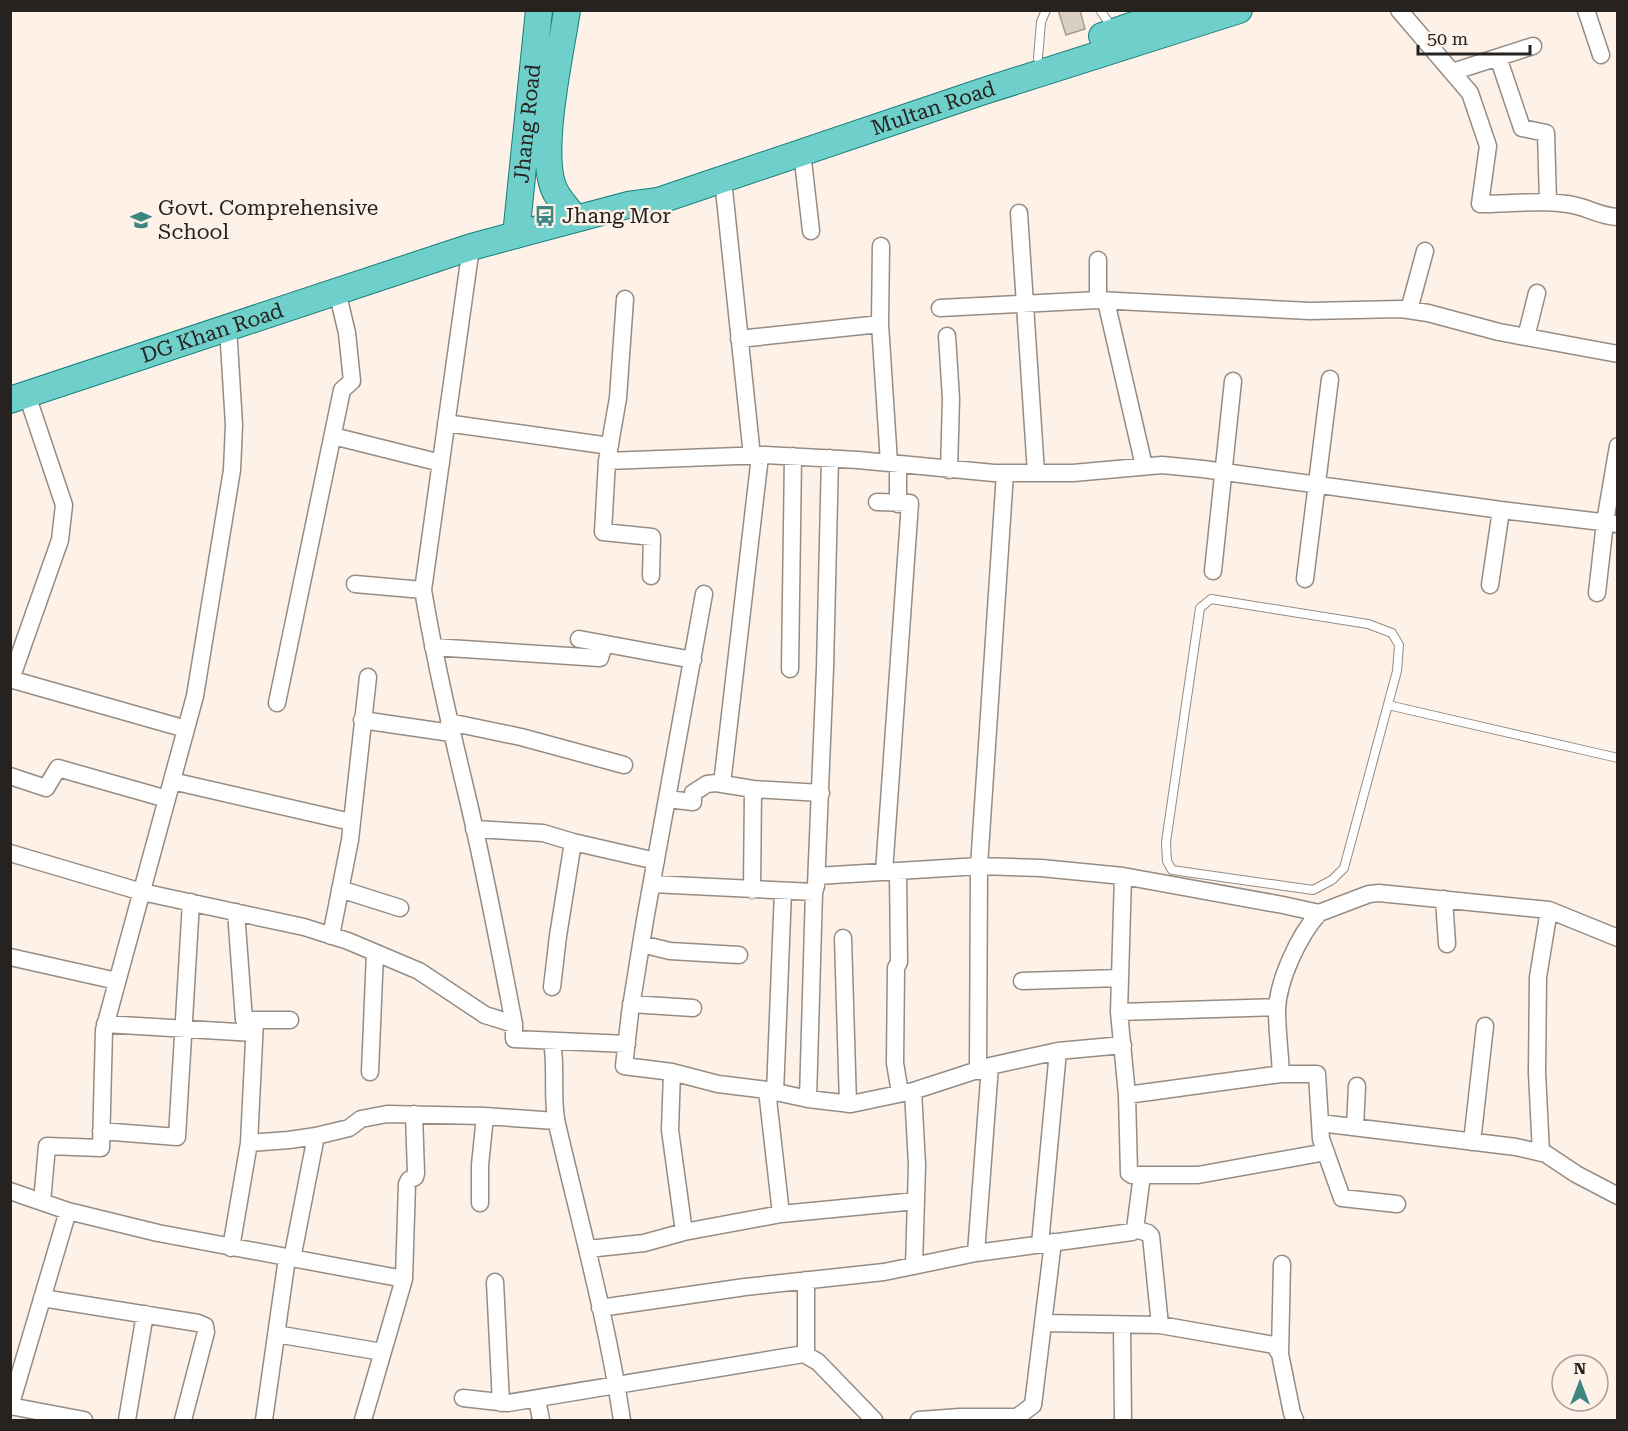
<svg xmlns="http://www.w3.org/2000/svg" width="1628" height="1431" font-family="'Roboto Serif',serif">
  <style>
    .building { fill: #dacfc5; stroke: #a79d94; stroke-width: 1.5 }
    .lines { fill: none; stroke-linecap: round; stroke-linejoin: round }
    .lane-casing { stroke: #968c83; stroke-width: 10 }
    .street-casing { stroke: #968c83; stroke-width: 19 }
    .primary-casing { stroke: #177e79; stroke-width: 28 }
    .lane { stroke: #fff; stroke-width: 8 }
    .street { stroke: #fff; stroke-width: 16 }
    .primary { stroke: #6fd0cb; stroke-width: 26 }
    .labels { text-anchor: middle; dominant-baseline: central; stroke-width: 5; stroke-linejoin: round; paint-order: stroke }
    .street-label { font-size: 21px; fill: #26221f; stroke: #fdf1e8 }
    .poi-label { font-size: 21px; fill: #26221f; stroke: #fdf1e8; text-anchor: start }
  </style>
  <rect width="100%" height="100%" fill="#fdf1e8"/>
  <path class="building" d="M1058 10H1080L1085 29 1066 35Z"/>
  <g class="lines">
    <defs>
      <path id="lane" d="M1100 10 1113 29
        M1038 58 1041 22 1046 10
        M1211 599 1368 624 1392 633 1399 645 1397 671 1344 868 1332 880 1313 890 1172 870 1167 861 1166 842 1200 608Z
        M1388 705 1618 758"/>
      <path id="street" d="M1399 10 1470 93 1488 146 1480 204C1510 204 1549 199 1577 206 1593 210 1600 216 1618 217
        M1586 10 1601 55
        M1498 57 1522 128 1546 133 1548 202
        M1452 72 1533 46
        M802 152 811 231
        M723 180 752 456
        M1019 213 1036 473
        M881 246 880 324 889 463
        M471 247 423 590C435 662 452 733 469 804 486 877 500 951 514 1024V1039L627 1044
        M625 299 618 398 607 461 603 532 652 537 651 576
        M1098 300V260
        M1106 301 1144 466
        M940 308 1098 300 1310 311 1401 309 1428 313 1499 332 1618 354
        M1409 310 1425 251
        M947 336 951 399 949 470
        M1526 337 1537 293
        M739 339 880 324
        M446 423 610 446
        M333 436 441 463
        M607 461 765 455 858 460 994 473H1073L1162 465 1203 469 1501 510 1618 524
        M898 464V504
        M877 502 910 503 884 872
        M1213 571 1233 381
        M1305 579 1330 379
        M355 584 423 590
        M1490 585 1501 510
        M1597 593 1605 522 1618 446
        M704 594 645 920 630 1013 624 1066 672 1072 718 1084 767 1090 808 1099 851 1104 913 1091 990 1066 1058 1051 1123 1045
        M579 639 693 660
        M433 647 600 658 604 644
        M790 669 793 456
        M10 679 186 729
        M11 679 60 540 64 505 27 395
        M277 703 342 390 352 381 347 333 337 291
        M362 720 451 733
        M449 722 521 737 624 765
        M10 776 46 788 58 768 167 799
        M172 781 351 822
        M722 784 760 456
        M667 799 693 802V793L707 784 716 783 753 789 821 793
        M474 829 543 833 573 842 656 861
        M10 853 142 892 304 927 348 941 419 971 485 1015 514 1024
        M898 871 899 962 896 968 895 1063 900 1093
        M817 876 979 866 1041 868 1123 876 1283 905 1319 913 1369 894 1379 893 1549 910 1618 938
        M1123 876 1119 1012 1127 1095 1129 1173 1132 1175H1198L1326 1152
        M652 884 814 892
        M340 889 400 908
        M752 890 753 789
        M1444 899 1447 944
        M236 912 244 1020H290
        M331 936 350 840 368 677
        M843 938 848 1104
        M641 944 670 951 739 955
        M10 957 117 981
        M1022 981 1120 978
        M552 987 558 936 573 842
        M631 1004 693 1008
        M1119 1012 1277 1007
        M105 1024 254 1033
        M552 1042C557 1069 551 1098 557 1124 580 1223 607 1320 622 1420
        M978 1071 979 866 1005 473
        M370 1072 375 953
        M672 1072 670 1130 684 1232
        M1281 1074C1280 1053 1277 1031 1277 1010 1278 980 1299 935 1319 913
        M767 1090 781 1214
        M913 1091 917 1165 914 1266
        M775 1093 783 891
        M1127 1095 1281 1074H1317L1321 1139 1342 1198 1397 1204
        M808 1099 814 892 816 886 825 668 830 458
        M1320 1123 1516 1147 1546 1154 1576 1174 1618 1196
        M1355 1127 1357 1086
        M101 1131 177 1137 191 902
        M1472 1142 1485 1026
        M249 1143 289 1140 316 1136 349 1128 361 1119 387 1114 485 1116 556 1121
        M1541 1153 1537 1073 1538 977 1549 910
        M10 1191 68 1211 158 1233 404 1279
        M42 1202 47 1146 101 1148 104 1030 195 696 232 470 234 425 228 327
        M480 1203V1165L485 1116
        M1135 1229 1148 1233 1151 1236 1160 1325
        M1040 1244 1058 1051
        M231 1248 249 1143 255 1021
        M588 1249 644 1243 684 1232 781 1214 916 1201
        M976 1253 990 1066
        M292 1259 316 1136
        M495 1282 501 1403
        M42 1298 198 1323 205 1326 206 1332 183 1420
        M600 1308 745 1287 884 1272 976 1253 1132 1232 1135 1229 1142 1175
        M1044 1323 1160 1325 1274 1345 1280 1354 1292 1413 1295 1420
        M1122 1325 1123 1420
        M276 1334 382 1352
        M804 1354 818 1362 874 1420
        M1280 1354 1282 1264
        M463 1398 508 1403 804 1354 806 1350V1280
        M537 1399 541 1420
        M10 1406 84 1420
        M10 1407 68 1211
        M127 1420 145 1314
        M264 1420 287 1258
        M363 1420 404 1279 407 1184 409 1180 415 1177 416 1173 414 1114
        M919 1420 960 1417H1017L1033 1405 1053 1242"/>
      <g id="primary">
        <path d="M567 10C561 52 536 158 556 193 561 202 569 210 575 218"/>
        <path d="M1102 36 1177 10"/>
        <path id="s1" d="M516 235 539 10"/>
        <path id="s2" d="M10 400 471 247 628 205 658 201 984 91 1239 10"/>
      </g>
    </defs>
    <use href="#lane" class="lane-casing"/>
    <use href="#street" class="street-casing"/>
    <use href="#primary" class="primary-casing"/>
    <use href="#lane" class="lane"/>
    <use href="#street" class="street"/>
    <use href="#primary" class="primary"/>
  </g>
  <defs>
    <symbol id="bus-bare" viewBox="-9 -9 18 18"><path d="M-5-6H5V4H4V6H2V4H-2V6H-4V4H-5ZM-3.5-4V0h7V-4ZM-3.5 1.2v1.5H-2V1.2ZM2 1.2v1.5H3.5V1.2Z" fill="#3f8682" stroke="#fdf1e8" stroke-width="2.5" paint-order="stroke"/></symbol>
    <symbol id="school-bare" viewBox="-9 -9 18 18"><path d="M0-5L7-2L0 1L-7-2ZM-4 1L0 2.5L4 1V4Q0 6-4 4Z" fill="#3f8682" stroke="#fdf1e8" stroke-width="2.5" paint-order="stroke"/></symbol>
  </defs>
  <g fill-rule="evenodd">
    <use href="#bus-bare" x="530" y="201" width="30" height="30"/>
    <use href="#school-bare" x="126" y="205" width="30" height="30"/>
  </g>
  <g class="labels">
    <g class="street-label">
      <text stroke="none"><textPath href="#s2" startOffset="969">Multan Road</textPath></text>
      <text stroke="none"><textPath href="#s1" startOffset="112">Jhang Road</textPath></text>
      <text stroke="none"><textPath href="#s2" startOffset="213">DG Khan Road</textPath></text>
    </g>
    <g class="poi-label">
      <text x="158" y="208">Govt. Comprehensive<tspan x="158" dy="24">School</tspan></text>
      <text x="562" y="216">Jhang Mor</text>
    </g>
  </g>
  <rect width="1628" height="1431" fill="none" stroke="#26221f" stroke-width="24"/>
  <g transform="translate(1580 1383)"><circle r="28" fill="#fdf1e8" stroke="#a79e98" stroke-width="1.5"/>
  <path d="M0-4.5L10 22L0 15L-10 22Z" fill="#3f8682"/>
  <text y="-9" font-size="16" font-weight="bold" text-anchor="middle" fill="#26221f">N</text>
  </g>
  <path d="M1418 45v9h112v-9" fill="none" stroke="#26221f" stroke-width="3"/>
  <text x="1427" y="45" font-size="18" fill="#26221f" stroke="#fdf1e8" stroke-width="4.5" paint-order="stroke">50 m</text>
</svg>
